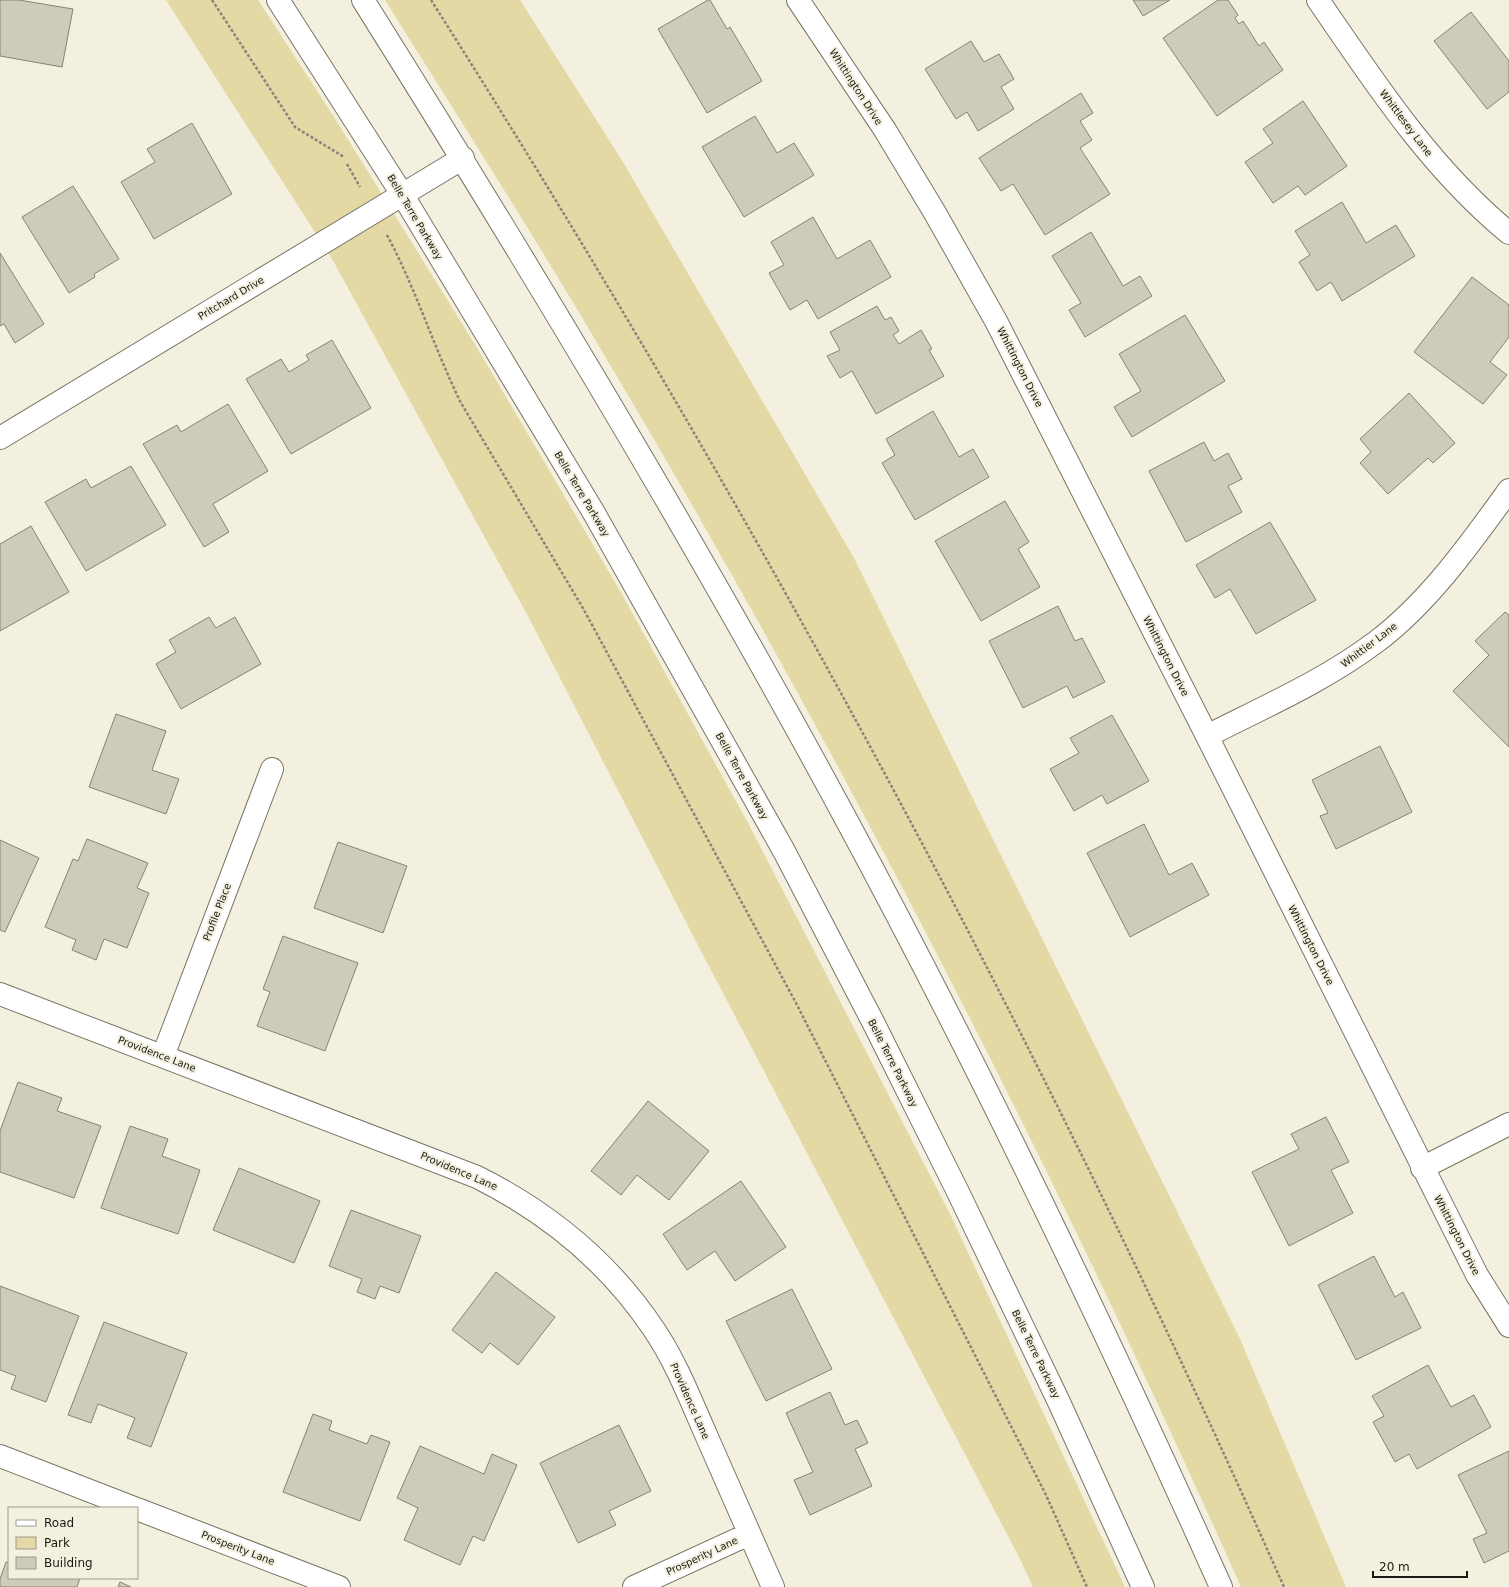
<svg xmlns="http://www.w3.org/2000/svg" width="1509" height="1587" font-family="'DejaVu Sans',sans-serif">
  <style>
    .green { fill: #e4d8a4 }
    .building { fill: #cfcbba; stroke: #868373 }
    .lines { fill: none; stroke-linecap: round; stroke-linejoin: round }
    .minor-casing { stroke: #797566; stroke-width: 24 }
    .major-casing { stroke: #797566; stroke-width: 24 }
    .path { stroke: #88867a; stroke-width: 2.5; stroke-dasharray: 3 2; stroke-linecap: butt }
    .minor { stroke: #fff; stroke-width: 22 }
    .major { stroke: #fff; stroke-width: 22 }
    .labels { text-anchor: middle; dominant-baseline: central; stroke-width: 4; stroke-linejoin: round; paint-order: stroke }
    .street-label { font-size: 10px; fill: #1a1913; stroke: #f4f0df }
  </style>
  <rect width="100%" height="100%" fill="#f4f0df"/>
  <path class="green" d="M166 0H258L334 117 479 351 619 589 748 823 950 1214 1125 1587H1033L1019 1557 702 953 529 618 331 257Z
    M385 0H520L623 162 854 558 1240 1339 1346 1587H1241C1054 1167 844 758 609 363 537 240 460 120 385 0Z"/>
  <path class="building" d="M0 0H19L73 9 62 67 0 56Z
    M708 0H710L727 29 730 27 762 81 707 113 658 29Z
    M1133 0H1170L1143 16Z
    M1218 0H1228L1238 15 1235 18 1239 24 1243 21 1259 46 1264 42 1283 70 1217 116 1163 38Z
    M1471 12 1509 61V92L1487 109 1434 41Z
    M971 41 984 62 999 54 1014 79 1001 87 1014 109 978 131 967 112 956 119 925 69Z
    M1081 93 1093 113 1080 121 1092 140 1080 148 1110 194 1045 235 1013 184 1001 191 979 158Z
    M1303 101 1347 166 1305 195 1298 186 1273 203 1245 162 1273 143 1263 129Z
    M755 116 777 153 794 143 814 175 744 217 702 147Z
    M192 123 232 194 154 239 121 182 155 162 147 149Z
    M73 186 119 259 94 274 95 277 69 293 22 217Z
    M1342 202 1366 243 1396 225 1415 256 1342 301 1331 282 1317 291 1299 262 1310 255 1295 231Z
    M813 217 837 259 870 240 891 277 818 319 807 300 790 310 769 273 784 265 771 242Z
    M1091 232 1123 286 1140 276 1152 296 1085 337 1069 310 1081 303 1052 256Z
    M0 253 44 324 15 343 4 324 0 326Z
    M1472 277 1509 305V337L1490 362 1507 375 1483 404 1414 352Z
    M877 306 885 320 891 317 899 331 893 335 899 344 921 330 932 349 929 350 944 376 876 414 852 371 840 378 827 356 840 350 830 332Z
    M1185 315 1225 381 1132 437 1114 407 1141 391 1119 354Z
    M332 340 371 408 291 454 246 379 281 359 289 372 309 360 306 355Z
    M1409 393 1455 443 1433 463 1428 458 1388 494 1360 463 1371 452 1360 439Z
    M228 404 268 471 213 504 229 532 204 547 143 444 177 425 181 432Z
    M933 411 959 457 973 449 989 477 915 520 882 463 895 455 886 439Z
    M1204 442 1214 461 1228 453 1242 479 1228 486 1242 512 1186 542 1149 471Z
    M131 466 166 525 86 571 45 502 86 479 91 488Z
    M1005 501 1029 542 1018 549 1040 587 981 621 935 541Z
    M1270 522 1316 600 1256 634 1230 589 1215 598 1196 565Z
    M31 526 69 592 0 631V544Z
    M1058 606 1075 641 1082 638 1105 682 1073 698 1067 686 1023 708 989 641Z
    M1505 612 1509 615V747L1453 691 1489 655 1475 641Z
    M209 617 216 628 235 617 261 664 181 709 156 664 176 652 169 640Z
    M116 714 166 731 152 770 179 779 166 814 89 787Z
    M1112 715 1149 781 1107 804 1102 795 1074 811 1050 769 1079 753 1070 738Z
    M1380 746 1412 812 1336 849 1320 816 1328 813 1312 780Z
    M1144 824 1169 875 1192 863 1209 895 1130 937 1087 853Z
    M87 839 148 863 137 888 149 893 127 948 104 939 96 960 72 950 76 940 45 927 73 859 78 861Z
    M0 840 39 858 5 932 0 930Z
    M338 842 407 866 383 933 314 908Z
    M283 936 358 963 325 1051 257 1026 270 992 263 989Z
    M18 1082 62 1098 57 1111 101 1126 74 1198 0 1172V1131Z
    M648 1101 709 1151 669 1200 637 1175 621 1195 591 1171Z
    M1326 1117 1349 1162 1331 1170 1353 1213 1289 1246 1252 1172 1299 1149 1291 1134Z
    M130 1126 168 1139 162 1156 200 1170 178 1234 101 1208Z
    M239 1168 320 1201 294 1263 213 1230Z
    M741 1181 786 1247 735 1281 715 1251 687 1270 663 1234Z
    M351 1210 421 1236 399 1293 380 1286 375 1299 357 1292 362 1279 329 1266Z
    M1374 1256 1395 1297 1403 1292 1421 1328 1356 1360 1318 1285Z
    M496 1272 555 1317 518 1365 490 1343 482 1353 452 1330Z
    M0 1286 79 1316 46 1402 11 1389 16 1376 0 1370Z
    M792 1289 832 1369 766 1401 726 1321Z
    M104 1322 187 1353 151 1447 127 1438 135 1418 98 1404 91 1423 68 1415Z
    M1428 1365 1451 1407 1474 1395 1491 1427 1417 1469 1409 1454 1395 1462 1373 1422 1384 1416 1372 1396Z
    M830 1392 845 1425 857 1420 868 1443 855 1449 872 1486 810 1515 794 1480 813 1472 786 1413Z
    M313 1414 332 1421 329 1430 367 1444 371 1435 390 1442 360 1521 283 1492Z
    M619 1425 651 1491 609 1511 616 1525 578 1543 540 1463Z
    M420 1446 484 1474 492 1454 517 1465 484 1541 473 1536 460 1565 404 1540 418 1508 397 1498Z
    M1509 1451V1551L1484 1563 1473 1539 1487 1533 1458 1475Z
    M6 1562 9 1563V1578H80L77 1587H0V1579Z
    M120 1582 131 1587H118Z"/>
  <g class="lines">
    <defs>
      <path id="minor" d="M798 0 885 130 935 213 996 321 1207 736 1477 1275 1509 1326
        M1318 0C1375 83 1430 168 1509 233
        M0 438 463 158
        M1207 736C1264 707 1324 681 1376 642 1429 602 1470 544 1509 490
        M0 994 477 1177C549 1213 610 1263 655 1331 677 1364 691 1401 707 1437 729 1487 751 1537 773 1587
        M163 1056 272 769
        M1422 1168 1509 1124
        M0 1456 134 1508
        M137 1509 339 1587
        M634 1587 749 1534"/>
      <path id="major" d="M278 0 402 194 594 513 784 851 872 1020 957 1190 1058 1400 1143 1587
        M363 0C532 269 696 541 847 821 982 1071 1105 1328 1221 1587"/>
    </defs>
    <use href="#minor" class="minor-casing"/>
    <use href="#major" class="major-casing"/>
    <path class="path" d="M212 0 295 127 344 157
      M431 0C753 507 1040 1037 1284 1587
      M347 164 360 187
      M387 235C416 289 434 348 461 403L584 610 796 1003 1046 1495 1087 1587"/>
    <use href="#minor" class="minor"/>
    <use href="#major" class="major"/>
  </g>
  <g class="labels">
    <g class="street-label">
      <text transform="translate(856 87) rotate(57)">Whittington Drive</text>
      <text transform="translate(1406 123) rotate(53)">Whittlesey Lane</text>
      <text transform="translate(415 217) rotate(59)">Belle Terre Parkway</text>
      <text transform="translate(231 298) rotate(-31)">Pritchard Drive</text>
      <text transform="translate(1020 367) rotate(63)">Whittington Drive</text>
      <text transform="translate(582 494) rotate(59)">Belle Terre Parkway</text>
      <text transform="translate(1369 645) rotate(-37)">Whittier Lane</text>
      <text transform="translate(1166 656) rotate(63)">Whittington Drive</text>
      <text transform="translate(742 776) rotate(61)">Belle Terre Parkway</text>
      <text transform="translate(217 912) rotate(-69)">Profile Place</text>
      <text transform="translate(1311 945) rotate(63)">Whittington Drive</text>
      <text transform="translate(157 1054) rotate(21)">Providence Lane</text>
      <text transform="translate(893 1063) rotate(63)">Belle Terre Parkway</text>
      <text transform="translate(459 1171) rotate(23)">Providence Lane</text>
      <text transform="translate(1457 1235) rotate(63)">Whittington Drive</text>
      <text transform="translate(1036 1354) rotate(64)">Belle Terre Parkway</text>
      <text transform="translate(690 1401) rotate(66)">Providence Lane</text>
      <text transform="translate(238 1548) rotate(21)">Prosperity Lane</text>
      <text transform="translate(702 1556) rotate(-25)">Prosperity Lane</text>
    </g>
  </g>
  <rect x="8" y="1507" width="130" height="72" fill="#f4f0df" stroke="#9d9a8d"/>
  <rect x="16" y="1520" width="20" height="6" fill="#ffffff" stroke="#9d9a8d"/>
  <text x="44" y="1527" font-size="12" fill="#1a1913">Road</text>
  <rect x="16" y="1537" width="20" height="12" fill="#e4d8a4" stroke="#9d9a8d"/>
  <text x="44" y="1547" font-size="12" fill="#1a1913">Park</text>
  <rect x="16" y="1557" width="20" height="12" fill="#cfcbba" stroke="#9d9a8d"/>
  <text x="44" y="1567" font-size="12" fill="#1a1913">Building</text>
  <path d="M1373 1571v6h94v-6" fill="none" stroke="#1a1913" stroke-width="2"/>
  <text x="1379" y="1571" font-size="12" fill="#1a1913" stroke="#f4f0df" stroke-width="3" paint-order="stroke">20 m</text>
</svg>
